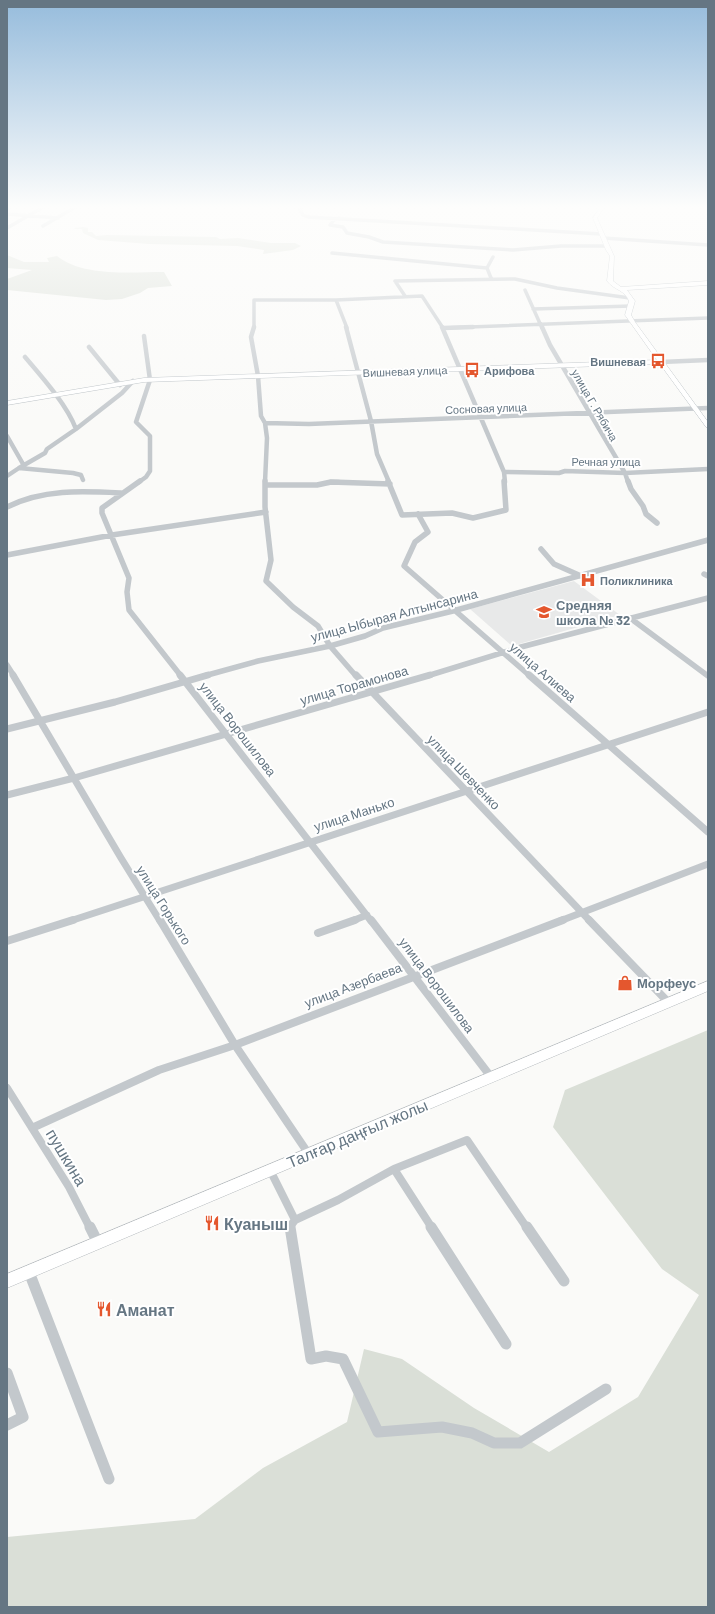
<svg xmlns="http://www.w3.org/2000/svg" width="715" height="1614" font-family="Barlow,sans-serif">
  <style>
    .built { fill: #e8e9e9 }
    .green { fill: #dadfd7 }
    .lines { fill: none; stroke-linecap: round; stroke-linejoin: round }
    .secondary-casing { stroke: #b3babf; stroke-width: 1 }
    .primary-casing { stroke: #b5babe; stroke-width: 1 }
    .street-far5 { stroke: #c3c8cc; stroke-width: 3.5 }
    .street-far4 { stroke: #c3c8cc; stroke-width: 4.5 }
    .street-far3 { stroke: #c3c8cc; stroke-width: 5.5 }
    .street-far2 { stroke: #c3c8cc; stroke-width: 7 }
    .street-far1 { stroke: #c3c8cc; stroke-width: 8 }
    .street { stroke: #c3c8cc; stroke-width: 11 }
    .secondary { fill: #fff; fill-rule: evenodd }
    .primary { fill: #fff; fill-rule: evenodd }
    .labels { text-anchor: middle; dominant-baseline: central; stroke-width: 4; stroke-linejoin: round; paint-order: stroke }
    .far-poi-label { font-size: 11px; font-weight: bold; fill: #657683; stroke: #fff; text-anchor: start }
    .far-street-label { font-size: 11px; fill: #657683; stroke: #fff }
    .poi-label { font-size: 13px; font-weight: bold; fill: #657683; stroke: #fff; text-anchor: start }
    .street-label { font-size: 13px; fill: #657683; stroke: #fff }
    .near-street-label { font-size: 16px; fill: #657683; stroke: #fff }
    .near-poi-label { font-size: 16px; font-weight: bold; fill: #657683; stroke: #fff; text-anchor: start }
  </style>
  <rect width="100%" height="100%" fill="#fafaf8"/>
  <path class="built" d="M574 581 620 615 512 646 470 609Z"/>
  <path class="green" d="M83 227 88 228V232H92L96 236 107 235 216 237 220 239 238 238 271 243H295L301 246 293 250 263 254 264 250 237 246 149 244 98 240 83 233 82 229H74L75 228Z
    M7 255 24 262H49L47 258 57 256C83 277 131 272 164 272L172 286 148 288 140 293 122 299 106 300 7 290V279L32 270 7 268Z
    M708 1030V1607H7V1537L195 1519 263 1468 347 1422 364 1349 402 1359 474 1408 549 1452 638 1397 699 1295 662 1269 553 1127 565 1090Z"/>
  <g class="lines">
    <defs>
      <path id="secondary" d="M602 205H606L597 218 614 256 613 281 621 287 708 281V285L627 290 635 301 631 315 635 322 708 422V428L706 427 660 364 144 382 7 405V401L144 378 657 360 625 315 629 301C625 290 614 290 607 281L610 256 606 250 593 218Z"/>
      <path id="primary" d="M708 981V991L7 1288V1274Z"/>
    </defs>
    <use href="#secondary" class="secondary-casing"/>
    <use href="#primary" class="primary-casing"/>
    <path class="street-far5" d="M297 205 303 215 308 217 601 234
      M7 210 12 205
      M7 214 58 218
      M339 218 334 220 330 225 343 227 347 233 369 237 383 242 513 250 561 246H606
      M43 226 79 205
      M7 228 47 205
      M603 238 708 245
      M332 253 487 268 491 278
      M487 268 493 257
      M395 281 515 279 557 288 630 298
      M395 281 405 296
      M525 290 542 328
      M336 300 347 328
      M336 300 422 296 443 328
      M533 309 631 306
      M254 328V300H336
      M443 328 708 318"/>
    <path class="street-far4" d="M254 327 251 337 258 376 261 416 265 423 267 438 265 482
      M346 327 371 421 377 454 389 482
      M442 327 504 472 505 482
      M542 327 550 345 625 473 628 482
      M443 328 473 327
      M89 347 120 385
      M25 357C42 377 67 405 76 429L47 449 45 453 19 468 73 473 81 475 83 480
      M661 362 708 360
      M265 423 309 424 708 408
      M76 429 122 393 133 381
      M7 436 23 464
      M504 472 559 473 565 471 625 473 708 469
      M7 476 19 468
      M139 482 146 477 150 471V436L136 422 150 380 144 336
      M330 482H339"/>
    <path class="street-far3" d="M140 481 102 508V513L129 578 127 592 129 610 181 676
      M265 481V507L271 560 266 581 293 607 318 626 330 646 356 676
      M388 481 402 515 452 513 473 518 506 510 504 481
      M628 481 631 489 643 506 646 514 657 523
      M265 485H317L331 482 390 484
      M7 507C43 489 81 491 121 493
      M418 514 428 532 415 542 404 566 530 676
      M541 549 554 564 581 576
      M7 555 112 535 266 512
      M704 574 708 576
      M630 618 708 676
      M7 665 14 676
      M204 676 258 661 330 646 365 636 383 628 453 611 708 540
      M427 676 521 647 708 598"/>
    <path class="street-far2" d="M13 675 121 858 160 921
      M180 675 371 921
      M356 675 590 921
      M529 675 708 832
      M7 729 115 702 208 675
      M7 795 74 778 430 675
      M70 921 708 712
      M352 921 367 915
      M560 921 708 864"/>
    <path class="street-far1" d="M160 920 235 1045 308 1153
      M371 920 491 1077
      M589 920 669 1003
      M318 933 355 920
      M7 941 73 920
      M7 1088 69 1187 90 1228
      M32 1128 159 1070 235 1045 563 920
      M394 1169 467 1140 527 1228
      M270 1170 295 1220 289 1228
      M295 1220 338 1200 394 1169 432 1228"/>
    <path class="street" d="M90 1227 98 1243
      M290 1227 311 1359 326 1356 343 1359 378 1432 442 1427 472 1433 494 1443H520L606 1389
      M431 1227 506 1344
      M527 1227 564 1281
      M29 1272 109 1479
      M7 1373 23 1417 7 1425"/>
    <use href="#secondary" class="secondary"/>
    <use href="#primary" class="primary"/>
  </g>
  <linearGradient id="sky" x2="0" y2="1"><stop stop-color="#96bcdc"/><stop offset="0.48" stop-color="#fdfdfc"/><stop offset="1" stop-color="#fdfdfc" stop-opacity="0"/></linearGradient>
  <rect width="715" height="431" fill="url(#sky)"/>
  <defs>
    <symbol id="bus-bare" viewBox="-9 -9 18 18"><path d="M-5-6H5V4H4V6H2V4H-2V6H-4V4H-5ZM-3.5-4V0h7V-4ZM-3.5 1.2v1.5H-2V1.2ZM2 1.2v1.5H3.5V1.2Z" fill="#e4572e" stroke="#fff" stroke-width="2.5" paint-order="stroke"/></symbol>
    <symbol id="hospital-bare" viewBox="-9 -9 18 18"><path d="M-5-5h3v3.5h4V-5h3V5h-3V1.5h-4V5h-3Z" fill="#e4572e" stroke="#fff" stroke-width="2.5" paint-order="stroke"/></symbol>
    <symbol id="school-bare" viewBox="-9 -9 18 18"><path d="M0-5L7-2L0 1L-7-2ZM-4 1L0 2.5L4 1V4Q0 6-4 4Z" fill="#e4572e" stroke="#fff" stroke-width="2.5" paint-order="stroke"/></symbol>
    <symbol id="shop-bare" viewBox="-9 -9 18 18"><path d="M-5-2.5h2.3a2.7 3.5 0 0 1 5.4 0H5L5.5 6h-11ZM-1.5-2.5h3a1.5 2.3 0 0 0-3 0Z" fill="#e4572e" stroke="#fff" stroke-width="2.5" paint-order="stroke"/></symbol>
    <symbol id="restaurant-bare" viewBox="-9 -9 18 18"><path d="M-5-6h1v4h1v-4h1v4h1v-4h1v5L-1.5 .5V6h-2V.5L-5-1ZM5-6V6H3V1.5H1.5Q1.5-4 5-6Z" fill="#e4572e" stroke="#fff" stroke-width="2.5" paint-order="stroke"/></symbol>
  </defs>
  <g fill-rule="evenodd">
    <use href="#bus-bare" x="647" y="350" width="22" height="22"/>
    <use href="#bus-bare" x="461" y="359" width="22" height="22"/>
    <use href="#hospital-bare" x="577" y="569" width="22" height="22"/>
    <use href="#school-bare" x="533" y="601" width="22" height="22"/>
    <use href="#shop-bare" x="614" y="972" width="22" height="22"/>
    <use href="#restaurant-bare" x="201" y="1212" width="22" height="22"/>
    <use href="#restaurant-bare" x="93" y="1298" width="22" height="22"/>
  </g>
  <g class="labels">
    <g class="far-poi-label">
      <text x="646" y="361" text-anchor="end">Вишневая</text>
      <text x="484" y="370">Арифова</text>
      <text x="600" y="580">Поликлиника</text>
    </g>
    <g class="far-street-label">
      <text transform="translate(405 371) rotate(-2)">Вишневая улица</text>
      <text transform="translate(595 405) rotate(60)">улица Г. Рябича</text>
      <text transform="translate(486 408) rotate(-2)">Сосновая улица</text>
      <text x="606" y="461">Речная улица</text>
    </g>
    <g class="poi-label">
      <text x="556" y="605">Средняя<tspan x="556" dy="15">школа № 32</tspan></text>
      <text x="637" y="983">Морфеус</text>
    </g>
    <g class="street-label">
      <text transform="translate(394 615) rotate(-15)">улица Ыбырая Алтынсарина</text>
      <text transform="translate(543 672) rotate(41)">улица Алиева</text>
      <text transform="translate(354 685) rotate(-16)">улица Торамонова</text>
      <text transform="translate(238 729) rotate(52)">улица Ворошилова</text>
      <text transform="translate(464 772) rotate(46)">улица Шевченко</text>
      <text transform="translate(354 814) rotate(-18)">улица Манько</text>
      <text transform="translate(164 905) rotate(58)">улица Горького</text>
      <text transform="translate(353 985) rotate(-21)">улица Азербаева</text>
      <text transform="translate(437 985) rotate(53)">улица Ворошилова</text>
    </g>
    <g class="near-street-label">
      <text transform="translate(357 1133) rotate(-23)">Талғар даңғыл жолы</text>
      <text transform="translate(67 1157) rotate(59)">пушкина</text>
    </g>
    <g class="near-poi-label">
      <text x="224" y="1223">Куаныш</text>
      <text x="116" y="1309">Аманат</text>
    </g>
  </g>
  <rect width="715" height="1614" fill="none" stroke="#657683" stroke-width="16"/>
</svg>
